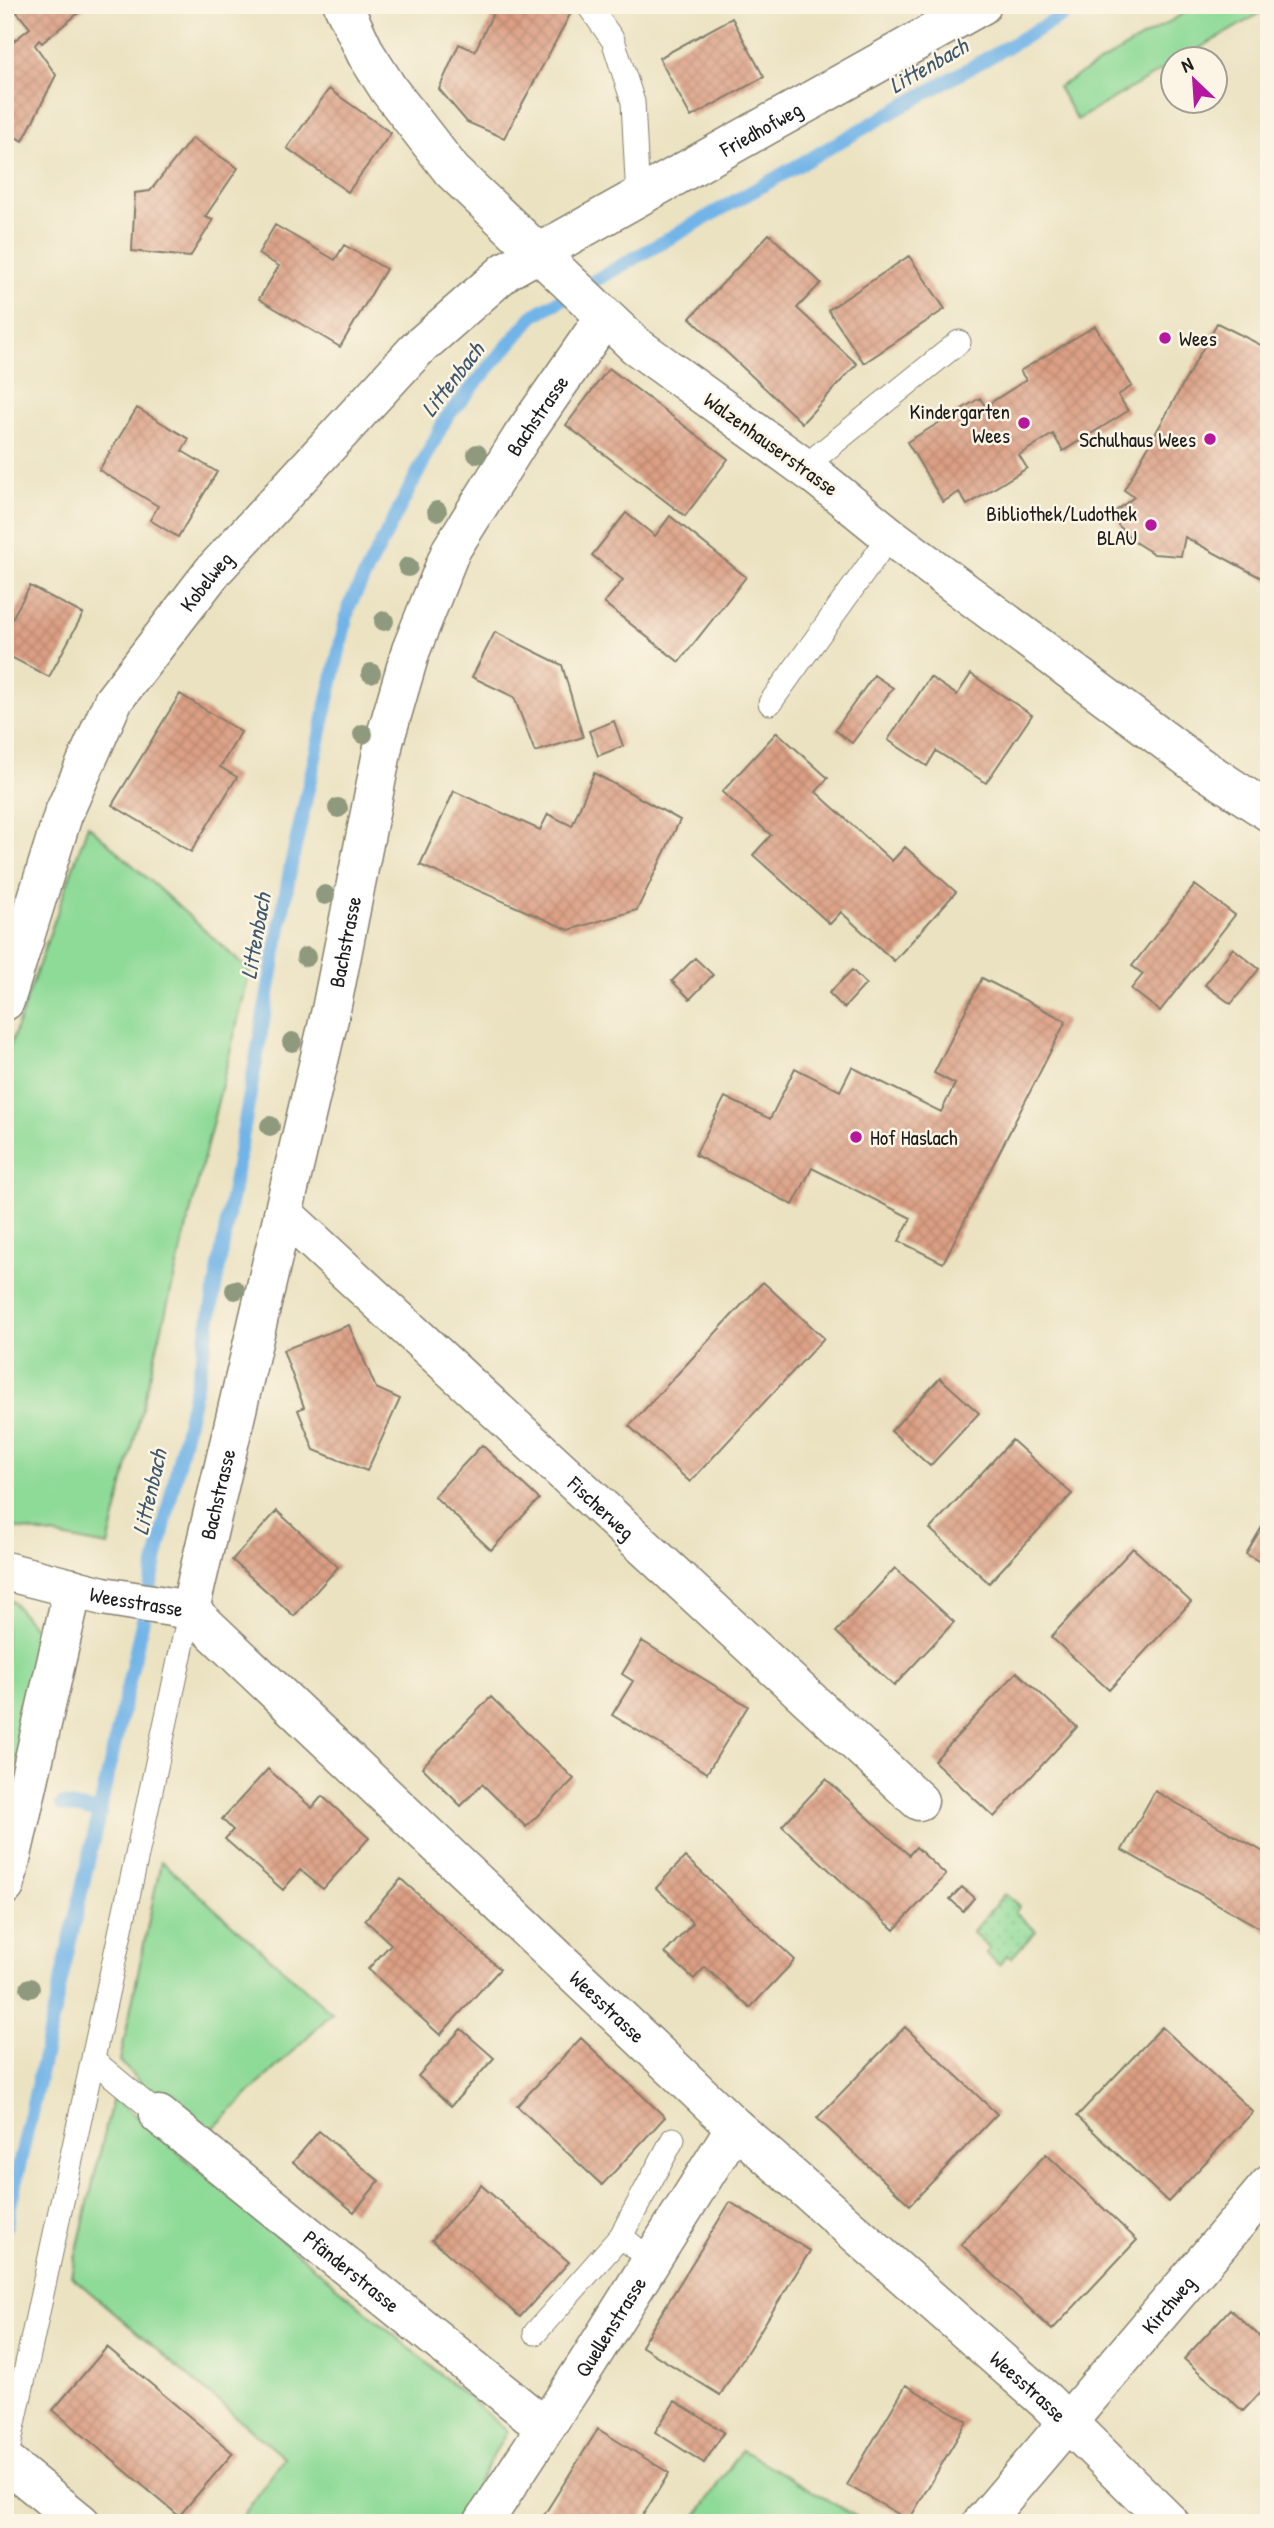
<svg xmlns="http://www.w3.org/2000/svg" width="1274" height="2528" font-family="'Patrick Hand',sans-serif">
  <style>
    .grass { fill: #8eda97; stroke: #557b5a; stroke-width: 2 }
    .park { fill: url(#park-dots); stroke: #557b5a; stroke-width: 2 }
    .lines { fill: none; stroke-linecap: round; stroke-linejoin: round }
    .stream { stroke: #71b4e7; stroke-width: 14 }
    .building { fill: url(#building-cross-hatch) }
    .service-casing { stroke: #847f6e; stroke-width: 25 }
    .minor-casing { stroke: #847f6e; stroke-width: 41 }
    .tertiary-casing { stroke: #847f6e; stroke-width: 41 }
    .service { stroke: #fff; stroke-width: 23 }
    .minor { stroke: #fff; stroke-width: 38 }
    .tertiary { stroke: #fff; stroke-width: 38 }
    .tree { fill: #8f997e }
    .poi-dot { fill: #b5179e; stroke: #fcf5e5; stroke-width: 2.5 }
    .labels { text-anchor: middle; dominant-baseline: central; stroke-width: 5; stroke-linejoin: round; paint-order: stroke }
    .street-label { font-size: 21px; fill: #1c1c1c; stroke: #fcf5e5 }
    .poi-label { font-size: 21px; fill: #1c1c1c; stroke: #fcf5e5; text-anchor: end }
    .water-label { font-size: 23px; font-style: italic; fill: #3e596d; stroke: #fcf5e5 }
  </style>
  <defs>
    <pattern id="park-dots" width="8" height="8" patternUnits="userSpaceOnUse" patternTransform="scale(1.75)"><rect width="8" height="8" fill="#8eda97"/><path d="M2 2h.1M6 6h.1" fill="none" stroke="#7aba82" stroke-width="1.8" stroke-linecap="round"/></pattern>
    <pattern id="building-cross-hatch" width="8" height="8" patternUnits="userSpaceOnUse" patternTransform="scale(1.75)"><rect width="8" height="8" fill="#db9f84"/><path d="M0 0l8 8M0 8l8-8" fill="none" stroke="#bb8871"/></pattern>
  </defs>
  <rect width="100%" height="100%" fill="#fcf5e5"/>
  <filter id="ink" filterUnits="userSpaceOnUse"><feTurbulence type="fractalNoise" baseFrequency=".0143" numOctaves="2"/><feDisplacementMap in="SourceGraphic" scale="14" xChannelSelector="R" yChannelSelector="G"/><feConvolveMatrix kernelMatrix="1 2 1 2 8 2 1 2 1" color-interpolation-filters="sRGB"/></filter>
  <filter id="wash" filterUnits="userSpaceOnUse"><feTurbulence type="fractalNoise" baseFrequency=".00686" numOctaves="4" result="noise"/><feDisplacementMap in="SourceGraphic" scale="28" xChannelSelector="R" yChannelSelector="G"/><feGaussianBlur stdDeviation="1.57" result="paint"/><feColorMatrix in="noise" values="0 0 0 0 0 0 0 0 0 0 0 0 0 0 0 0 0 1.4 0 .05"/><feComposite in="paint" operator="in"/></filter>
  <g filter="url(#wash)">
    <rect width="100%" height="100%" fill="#ebe2c1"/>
    <path class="grass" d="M1198 5H1269V8L1181 59 1172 60V64L1077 120 1058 87Z
      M88 825 250 971 108 1546 5 1526V1061Z
      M5 1599 12 1601 44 1640 5 1815Z
      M161 1861 332 2013 196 2145 120 2061Z
      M113 2097 507 2431 454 2523H238L284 2458 71 2276Z
      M742 2450 867 2523H692Z"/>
    <path class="park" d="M1005 1894 1019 1906 1015 1912 1036 1931 1011 1958 1007 1955 999 1965 986 1953 990 1948 972 1932Z"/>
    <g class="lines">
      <path class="stream" d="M62 1805 101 1812
        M5 2228 204 1350 291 865 349 606 446 418 534 315 1081 5"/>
    </g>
    <g id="blocks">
      <path class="building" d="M11 5H88L42 43 39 40 35 45 56 75 23 141 5 132V48L30 28Z
        M497 5H561L572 11 504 138 467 122 439 89 459 44 475 51Z
        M732 18 764 77 691 117 659 58Z
        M329 89 391 133 348 192 287 148Z
        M192 138 238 168 205 217 213 220 190 257 132 251 135 193 150 191Z
        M275 225 335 260 344 245 386 269 340 347 259 299 279 266 258 254Z
        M769 234 821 283 797 308 857 364 802 423 690 318Z
        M909 256 945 309 864 363 828 310Z
        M1217 323 1269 349V382L1266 387 1269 388V582L1185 537 1181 556 1154 554 1133 541 1118 525 1113 513 1134 497 1124 490Z
        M1095 326 1132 386 1118 395 1128 411 1063 451 1053 434 1019 455 1027 468 967 505 959 492 943 502 907 442 980 398 985 406 1026 380 1020 371Z
        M609 368 728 459 685 516 566 425Z
        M137 408 189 439 182 451 217 472 178 537 150 520 158 506 99 470Z
        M626 513 655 536 670 516 746 577 679 662 604 603 623 580 592 555Z
        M30 586 83 614 49 677 5 654V631Z
        M495 632 562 665 583 737 535 752 514 697 472 677Z
        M971 674 1032 715 986 783 936 751 927 766 888 740 930 677 957 695Z
        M874 675 893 688 852 743 835 730Z
        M180 694 241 732 220 767 237 777 191 852 112 805Z
        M614 721 623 746 598 756 589 731Z
        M777 732 828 778 816 792 892 861 905 847 956 892 894 961 841 912 830 924 753 855 771 835 722 792Z
        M594 773 680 820 637 910 569 930 420 865 454 791 540 830 548 814 572 826Z
        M1195 885 1235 915 1160 1011 1131 989 1143 974 1132 966Z
        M1233 948 1259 969 1231 1004 1205 985Z
        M695 958 713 975 690 999 672 981Z
        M852 970 866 984 844 1008 829 993Z
        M982 978 1066 1021 943 1263 899 1241 911 1218 812 1168 793 1205 695 1155 725 1097 770 1119 795 1068 840 1091 852 1067 941 1112 955 1084 934 1073Z
        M763 1282 824 1338 690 1482 629 1426Z
        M349 1325 376 1388 400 1399 367 1471 314 1450 298 1410 304 1407 283 1350Z
        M940 1378 979 1413 930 1466 891 1431Z
        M1012 1440 1072 1494 989 1583 930 1529Z
        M482 1445 539 1499 491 1550 434 1496Z
        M277 1511 338 1567 294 1616 232 1560Z
        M1269 1515V1567L1246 1554Z
        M1133 1548 1191 1602 1109 1690 1051 1637Z
        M895 1568 954 1622 894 1686 836 1632Z
        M642 1641 748 1706 707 1773 612 1715 633 1681 622 1674Z
        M1017 1672 1077 1727 994 1817 934 1761Z
        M491 1697 574 1779 526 1827 482 1784 461 1806 422 1767Z
        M268 1769 312 1808 322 1796 369 1838 323 1889 300 1870 283 1890 225 1839 233 1830 222 1819Z
        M826 1779 909 1855 916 1847 946 1875 894 1930 782 1826Z
        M1155 1791 1269 1855V1933L1122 1850Z
        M685 1857 795 1960 750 2008 705 1967 694 1979 665 1953 693 1923 656 1888Z
        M401 1879 500 1969 440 2035 368 1969 391 1944 365 1920Z
        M962 1887 974 1898 963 1911 950 1899Z
        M905 2027 997 2114 910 2205 817 2118Z
        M1162 2027 1253 2112 1168 2202 1077 2116Z
        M461 2029 494 2058 451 2106 418 2076Z
        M581 2038 665 2117 602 2185 517 2106Z
        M319 2131 379 2181 354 2212 293 2162Z
        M1046 2154 1137 2240 1052 2330 961 2244Z
        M481 2185 569 2262 520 2317 432 2240Z
        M730 2202 810 2251 720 2395 641 2346Z
        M1230 2309 1269 2345V2383L1243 2411 1184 2359Z
        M107 2347 233 2453 179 2516 53 2410Z
        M906 2385 967 2421 909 2520 847 2485Z
        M675 2401 724 2432 704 2463 655 2432Z
        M598 2429 669 2473 638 2523H539Z"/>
    </g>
  </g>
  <g filter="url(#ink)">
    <use href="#blocks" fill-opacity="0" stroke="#847f6e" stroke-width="2"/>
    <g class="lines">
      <defs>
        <path id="service" d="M588 5 613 40 633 102 638 199
          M804 467 959 342
          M770 703 890 536
          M93 2060 159 2115
          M651 2261 621 2236 673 2139
          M535 2333 621 2236
          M5 2465 190 1610"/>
        <g id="minor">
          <path d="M816 476 890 536 1199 766 1269 812"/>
          <path id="s1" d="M5 1001 63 815 113 701 213 571 417 349 506 271 982 5"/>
          <path id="s2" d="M283 1213 919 1801"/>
          <path id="s3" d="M5 1571 103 1596 190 1610 735 2127 1046 2401 1170 2523"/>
          <path id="s4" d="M190 1610 331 1010 384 742 411 650 451 550 521 438 604 318"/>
          <path d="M5 1886 73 1588"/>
          <path id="s5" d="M159 2115 545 2427"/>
          <path d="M6 2462 81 2523"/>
          <path id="s6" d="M483 2523 588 2362 735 2127"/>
          <path id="s7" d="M982 2523 1269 2185"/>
        </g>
        <path id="tertiary" d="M343 5 366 54 389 90 452 171 635 345 816 476"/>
      </defs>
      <use href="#service" class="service-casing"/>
      <use href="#minor" class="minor-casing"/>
      <use href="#tertiary" class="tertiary-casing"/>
      <use href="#service" class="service"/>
      <use href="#minor" class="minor"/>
      <use href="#tertiary" class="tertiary"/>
    </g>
    <g class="tree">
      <circle cx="477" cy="454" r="10"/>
      <circle cx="437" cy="511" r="10"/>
      <circle cx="408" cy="567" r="10"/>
      <circle cx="384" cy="621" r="10"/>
      <circle cx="371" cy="673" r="10"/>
      <circle cx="363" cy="734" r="10"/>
      <circle cx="338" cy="808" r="10"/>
      <circle cx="325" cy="895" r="10"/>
      <circle cx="306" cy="957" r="10"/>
      <circle cx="292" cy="1042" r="10"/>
      <circle cx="270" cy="1126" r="10"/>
      <circle cx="235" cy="1290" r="10"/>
      <circle cx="30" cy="1988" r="10"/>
    </g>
  </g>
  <g class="poi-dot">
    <circle cx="1165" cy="338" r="7"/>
    <circle cx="1024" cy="423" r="7"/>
    <circle cx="1210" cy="439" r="7"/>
    <circle cx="1151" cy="525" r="7"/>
    <circle cx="856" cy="1137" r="7"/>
  </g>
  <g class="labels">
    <g class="street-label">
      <text stroke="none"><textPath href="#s1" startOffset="1195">Friedhofweg</textPath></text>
      <text stroke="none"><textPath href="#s4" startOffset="1253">Bachstrasse</textPath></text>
      <text transform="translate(771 444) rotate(36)">Walzenhauserstrasse</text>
      <text stroke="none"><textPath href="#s1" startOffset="471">Kobelweg</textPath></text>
      <text stroke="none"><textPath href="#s4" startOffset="686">Bachstrasse</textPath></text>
      <text stroke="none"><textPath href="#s4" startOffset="119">Bachstrasse</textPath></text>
      <text stroke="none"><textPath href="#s2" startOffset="434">Fischerweg</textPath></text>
      <text stroke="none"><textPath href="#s3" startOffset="135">Weesstrasse</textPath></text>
      <text stroke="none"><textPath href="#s3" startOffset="765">Weesstrasse</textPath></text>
      <text stroke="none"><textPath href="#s5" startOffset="248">Pfänderstrasse</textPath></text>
      <text stroke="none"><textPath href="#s7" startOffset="287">Kirchweg</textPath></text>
      <text stroke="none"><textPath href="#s6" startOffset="234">Quellenstrasse</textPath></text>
      <text stroke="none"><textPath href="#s3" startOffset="1332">Weesstrasse</textPath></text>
    </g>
    <g class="poi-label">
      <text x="1179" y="338" text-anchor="start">Wees</text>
      <text x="1010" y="411">Kindergarten<tspan x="1010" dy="24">Wees</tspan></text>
      <text x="1196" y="439">Schulhaus Wees</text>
      <text x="1137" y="513">Bibliothek/Ludothek<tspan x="1137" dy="24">BLAU</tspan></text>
      <text x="870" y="1137" text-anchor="start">Hof Haslach</text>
    </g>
    <g class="water-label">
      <text transform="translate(928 65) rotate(-30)">Littenbach</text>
      <text transform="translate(452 379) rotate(-52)">Littenbach</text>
      <text transform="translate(255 936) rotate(-80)">Littenbach</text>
      <text transform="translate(149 1492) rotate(-77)">Littenbach</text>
    </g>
  </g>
  <rect width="1274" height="2528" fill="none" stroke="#fcf5e5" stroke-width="28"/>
  <g transform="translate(1194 80) rotate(335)"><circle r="33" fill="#fcf5e5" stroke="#a29e95" stroke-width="2"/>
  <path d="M0-5L12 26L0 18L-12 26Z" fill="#b5179e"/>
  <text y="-10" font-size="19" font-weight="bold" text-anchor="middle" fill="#1c1c1c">N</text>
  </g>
</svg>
